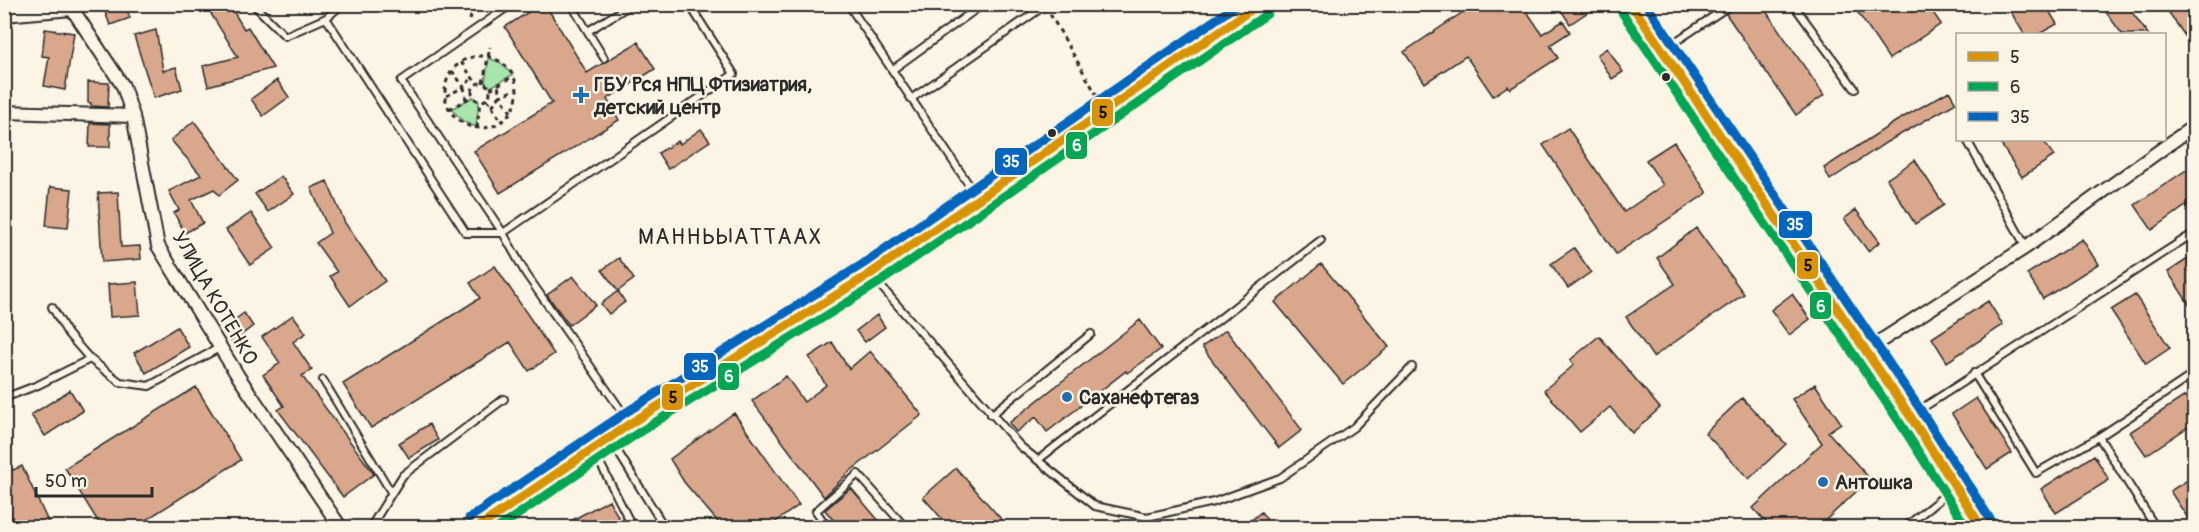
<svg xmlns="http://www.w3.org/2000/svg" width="2199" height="532" font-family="Pangolin,sans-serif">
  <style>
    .green { fill: #a8e5ac; stroke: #6a886c; stroke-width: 1.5 }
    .building { fill: #d9a78c; stroke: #2b2b2b; stroke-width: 1.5 }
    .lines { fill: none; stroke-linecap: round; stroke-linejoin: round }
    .service-casing { stroke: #2b2b2b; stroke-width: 10 }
    .minor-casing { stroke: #2b2b2b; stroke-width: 16 }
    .tertiary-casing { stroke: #2b2b2b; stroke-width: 20 }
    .path { stroke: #2b2b2b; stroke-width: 3; stroke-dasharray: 4.5 4.5; stroke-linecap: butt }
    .service { stroke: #fcf5e5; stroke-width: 6 }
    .minor { stroke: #fcf5e5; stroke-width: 12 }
    .tertiary { stroke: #fcf5e5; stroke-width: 15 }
    .bus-1-casing { stroke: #fcf5e5; stroke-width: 14 }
    .bus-2-casing { stroke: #fcf5e5; stroke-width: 14 }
    .bus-3-casing { stroke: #fcf5e5; stroke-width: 14 }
    .bus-1 { stroke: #d89406; stroke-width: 9 }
    .bus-2 { stroke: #00a651; stroke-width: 9 }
    .bus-3 { stroke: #0065bd; stroke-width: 9 }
    .bus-dot { fill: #2b2b2b; stroke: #fcf5e5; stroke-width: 2 }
    .poi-dot { fill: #1f6fb2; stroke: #fcf5e5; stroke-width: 2 }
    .labels { text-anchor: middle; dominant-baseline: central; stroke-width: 5; stroke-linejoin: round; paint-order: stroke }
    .poi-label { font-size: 20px; font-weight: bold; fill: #2b2b2b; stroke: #fcf5e5; text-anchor: start }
    .street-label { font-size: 20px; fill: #2b2b2b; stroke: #fcf5e5 }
    .quarter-label { font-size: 22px; letter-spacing: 1.5px; fill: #2b2b2b; stroke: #fcf5e5 }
    .line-badge { stroke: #fcf5e5; stroke-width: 2 }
    .badge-label { font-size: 16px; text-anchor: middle; font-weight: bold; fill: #fff }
    .pale-badge-label { font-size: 16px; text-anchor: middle; font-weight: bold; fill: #111 }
  </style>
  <rect width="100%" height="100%" fill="#fcf5e5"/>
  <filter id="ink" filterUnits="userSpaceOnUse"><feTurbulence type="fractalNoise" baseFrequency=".0167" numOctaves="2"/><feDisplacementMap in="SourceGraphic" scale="12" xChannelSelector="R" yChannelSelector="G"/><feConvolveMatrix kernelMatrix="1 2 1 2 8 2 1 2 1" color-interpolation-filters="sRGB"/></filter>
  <g filter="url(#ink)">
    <path class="green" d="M489 58 501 63 512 75 491 87 485 82Z
      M473 97 479 102 476 127 464 122 451 109Z"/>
    <path class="building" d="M102 4H125L130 18 110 25Z
      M225 4H229L244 29 248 27 273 68 208 86 203 66 238 57 211 14Z
      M541 4H545L587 73 638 42 655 69 607 99 619 120 500 193 474 151 552 103 505 27Z
      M1475 4H1522L1542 34 1563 21 1570 32 1550 45 1558 58 1510 89 1508 86 1493 96 1466 56 1425 83 1404 52Z
      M1557 4H1600L1570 24Z
      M1737 4H1761L1824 95 1796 115 1726 14Z
      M1852 4H1907L1912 12 1927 4 1941 24 1889 59Z
      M2006 4H2045L2057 24 2039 34H2024Z
      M2100 4H2126L2148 34H2122Z
      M2163 4H2194V49Z
      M45 29 74 33 65 90 44 86 49 57 42 56Z
      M156 30 163 71 176 67 182 89 154 98 134 36Z
      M1607 48 1623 72 1612 79 1597 55Z
      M277 80 289 97 263 116 251 99Z
      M88 82 109 83 108 107 91 106V103H88Z
      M1949 91 1956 103 1887 142 1830 180 1824 168 1895 122Z
      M194 121 238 180 219 195 214 189 191 200 203 223 185 233 174 213 179 210 169 191 201 175 171 140Z
      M90 123 110 124V147H89Z
      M1568 128 1624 212 1663 185 1646 160 1674 142 1707 193 1616 254 1543 145Z
      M701 129 710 141 668 169 658 153 678 141 680 144Z
      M1998 140H2043L2054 156 2022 177Z
      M1915 160 1944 205 1915 224 1887 179Z
      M2189 168 2194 176V200L2152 230 2135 205Z
      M281 176 294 194 268 212 255 194Z
      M327 181 345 223 385 281 350 306 330 276 337 272 316 243 330 233 311 188Z
      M50 187 72 189 68 228 46 226Z
      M118 192 121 247 140 246 141 259 102 262 98 193Z
      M1856 210 1880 242 1868 251 1844 219Z
      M251 213 275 248 250 265 226 230Z
      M1696 228 1744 294 1653 357 1626 317 1675 284 1657 258Z
      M2082 239 2098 264 2043 299 2027 274Z
      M1574 248 1591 272 1568 288 1551 264Z
      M2194 255V312L2168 272Z
      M619 258 634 279 618 291 602 270Z
      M1321 264 1389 347 1343 384 1275 302Z
      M495 266 554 354 529 371 510 342 371 428 343 384 480 298 470 283Z
      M573 276 596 305 569 325 547 295Z
      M137 282 140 315 110 317 108 284Z
      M618 291 625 302 609 314 601 304Z
      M1792 294 1810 319 1789 335 1771 310Z
      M2135 295 2170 348 2146 364 2111 310Z
      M1988 301 2003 325 1947 362 1932 338Z
      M244 313 253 326 232 342 222 329Z
      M293 315 306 333 293 342 312 370 302 376 374 474 343 497 278 410 284 406 263 375 280 363 262 337Z
      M877 315 885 327 865 342 856 331Z
      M1140 320 1161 349 1127 373 1126 371 1047 432 1036 417 1016 432 1009 423Z
      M177 327 189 347 146 373 134 353Z
      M1226 330 1302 430 1279 448 1202 347Z
      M1599 336 1660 408 1632 433 1610 407 1580 432 1544 390 1574 365 1570 360Z
      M832 342 849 369 870 351 922 415 848 473 824 497 752 401 786 376 804 402 826 385 809 357Z
      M1815 384 1841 423 1828 432 1870 479 1817 528H1771L1753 508 1822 443 1792 399Z
      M196 387 241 460 133 528H102L65 468Z
      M70 390 83 411 45 436 31 415Z
      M2185 396 2194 410V423L2146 455 2130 432Z
      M1742 398 1786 444 1749 479 1705 433Z
      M1976 398 2012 453 1987 469 1952 414Z
      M734 413 799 505 767 528H723L684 482 670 459Z
      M429 424 438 440 409 458 399 443Z
      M2094 455 2109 480 2056 513 2041 489Z
      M22 466 51 528H16L4 504V474Z
      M956 468 1009 528H950L923 497Z
      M2194 476V512L2187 517 2170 491Z
      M851 488 885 528H840L825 510Z
      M609 500 624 528H558Z
      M1261 512 1273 528H1242Z"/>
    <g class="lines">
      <defs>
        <path id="service" d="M253 4 285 36 326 18
          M343 4 326 18 466 233H503L734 74 689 4
          M512 4 401 81 503 233 526 274 630 423
          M571 4 604 58
          M848 4 977 197
          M1793 4 1855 89
          M588 31 632 4
          M1663 50 1732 4
          M892 70 983 4
          M911 99 1047 4
          M1967 140 2026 247
          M871 275 1020 446 1095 506 1147 517 1214 502 1280 478 1354 427 1412 367
          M52 307 68 334 90 359 120 382 149 386 219 348
          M1974 373 2036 473 2099 437 2194 374
          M323 380 391 492
          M4 398 38 385 90 359
          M991 415 1091 334
          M1910 416 2194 233
          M2099 437 2156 528
          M610 439 665 528
          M594 451 633 528
          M1038 460 1321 240
          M502 511 513 528
          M370 528 403 475 504 399
          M828 528 816 511 858 474 906 528
          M1904 528 1955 487"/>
        <path id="minor" d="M69 4 123 86 133 116 158 246 238 376 341 528
          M4 15 72 9
          M4 112 133 116
          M1865 351 2026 247 2194 126"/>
        <path id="tertiary" d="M1631 4 1910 416 1982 528
          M476 528 631 423 870 274 1260 4"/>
      </defs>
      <use href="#service" class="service-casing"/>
      <use href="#minor" class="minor-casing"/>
      <use href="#tertiary" class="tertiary-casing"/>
      <path class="path" d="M1050 14 1099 99
        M470 20 474 4
        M445 92a36 36 0 1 1 72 0a36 36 0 1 1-72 0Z
        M461 62 477 84
        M483 83 490 47
        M472 92a9 9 0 1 1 18 0a9 9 0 1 1-18 0Z
        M490 89 514 76
        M446 96 464 87 452 71
        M487 99 502 122
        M466 100 464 87 472 78
        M492 106 500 96 498 85
        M449 109 473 96
        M511 112 500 96 517 89
        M477 128 480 101"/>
      <use href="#service" class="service"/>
      <use href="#minor" class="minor"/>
      <use href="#tertiary" class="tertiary"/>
      <defs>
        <path id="bus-1" d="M1631 4 1910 416 1982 528
          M477 528 631 423 870 274 1259 4"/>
        <path id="bus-2" d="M1621 11 1900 423 1967 528
          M498 528 638 433 877 284 1267 14"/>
        <path id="bus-3" d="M1646 4 1920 409 1992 522
          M469 518 625 413 863 264 1238 4"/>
      </defs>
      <use href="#bus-1" class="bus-1-casing"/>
      <use href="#bus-2" class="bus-2-casing"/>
      <use href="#bus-3" class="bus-3-casing"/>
      <use href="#bus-1" class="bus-1"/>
      <use href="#bus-2" class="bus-2"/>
      <use href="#bus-3" class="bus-3"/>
    </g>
  </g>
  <g class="bus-dot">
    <circle cx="1666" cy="77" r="5"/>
    <circle cx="1052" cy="133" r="5"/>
  </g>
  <g class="poi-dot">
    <path d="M578 86h6v6h6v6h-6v6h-6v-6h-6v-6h6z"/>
    <circle cx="1067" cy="397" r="6"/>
    <circle cx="1823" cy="482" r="6"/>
  </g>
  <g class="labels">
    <g class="poi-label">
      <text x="594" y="84">ГБУ Рся НПЦ Фтизиатрия,<tspan x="594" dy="23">детский центр</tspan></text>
      <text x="1079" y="397">Саханефтегаз</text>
      <text x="1835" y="482">Антошка</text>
    </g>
    <g class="street-label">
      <text transform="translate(215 298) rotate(60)">УЛИЦА КОТЕНКО</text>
    </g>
    <g class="quarter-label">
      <text x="730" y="237">МАННЬЫАТТААХ</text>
    </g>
  </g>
  <g class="line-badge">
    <rect x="1091" y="98" width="23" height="29" rx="6" fill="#d89406"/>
    <rect x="1065" y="131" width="23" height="29" rx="6" fill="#00a651"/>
    <rect x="994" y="147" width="34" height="29" rx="6" fill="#0065bd"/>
    <rect x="1778" y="210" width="35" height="29" rx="6" fill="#0065bd"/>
    <rect x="1796" y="251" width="23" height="29" rx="6" fill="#d89406"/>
    <rect x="1809" y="291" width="23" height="29" rx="6" fill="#00a651"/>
    <rect x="683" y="352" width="34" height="29" rx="6" fill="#0065bd"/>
    <rect x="717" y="362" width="23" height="29" rx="6" fill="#00a651"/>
    <rect x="661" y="383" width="23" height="28" rx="6" fill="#d89406"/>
  </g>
  <g class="badge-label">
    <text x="1077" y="151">6</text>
    <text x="1011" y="167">35</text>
    <text x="1795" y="230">35</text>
    <text x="1821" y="312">6</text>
    <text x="700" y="372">35</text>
    <text x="729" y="382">6</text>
  </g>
  <g class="pale-badge-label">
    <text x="1103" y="118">5</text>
    <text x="1808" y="271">5</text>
    <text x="673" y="403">5</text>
  </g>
  <rect width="2199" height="532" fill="none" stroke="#fcf5e5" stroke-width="24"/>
  <rect x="12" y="12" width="2175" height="508" fill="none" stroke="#2b2b2b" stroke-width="2" filter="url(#ink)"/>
  <rect x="1956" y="33" width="210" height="108" fill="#fcf5e5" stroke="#a8a49b" stroke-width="1.5"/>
  <rect x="1968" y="52" width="30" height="9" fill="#d89406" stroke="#a8a49b" stroke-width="1.5"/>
  <text x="2010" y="63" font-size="18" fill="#2b2b2b">5</text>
  <rect x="1968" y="82" width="30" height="9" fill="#00a651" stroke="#a8a49b" stroke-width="1.5"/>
  <text x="2010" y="93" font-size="18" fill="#2b2b2b">6</text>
  <rect x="1968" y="112" width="30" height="9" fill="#0065bd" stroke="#a8a49b" stroke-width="1.5"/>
  <text x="2010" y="123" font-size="18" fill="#2b2b2b">35</text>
  <path d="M36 487v9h116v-9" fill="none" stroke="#2b2b2b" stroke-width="3"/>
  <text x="45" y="487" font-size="18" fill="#2b2b2b" stroke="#fcf5e5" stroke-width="4.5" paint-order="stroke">50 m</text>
</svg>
